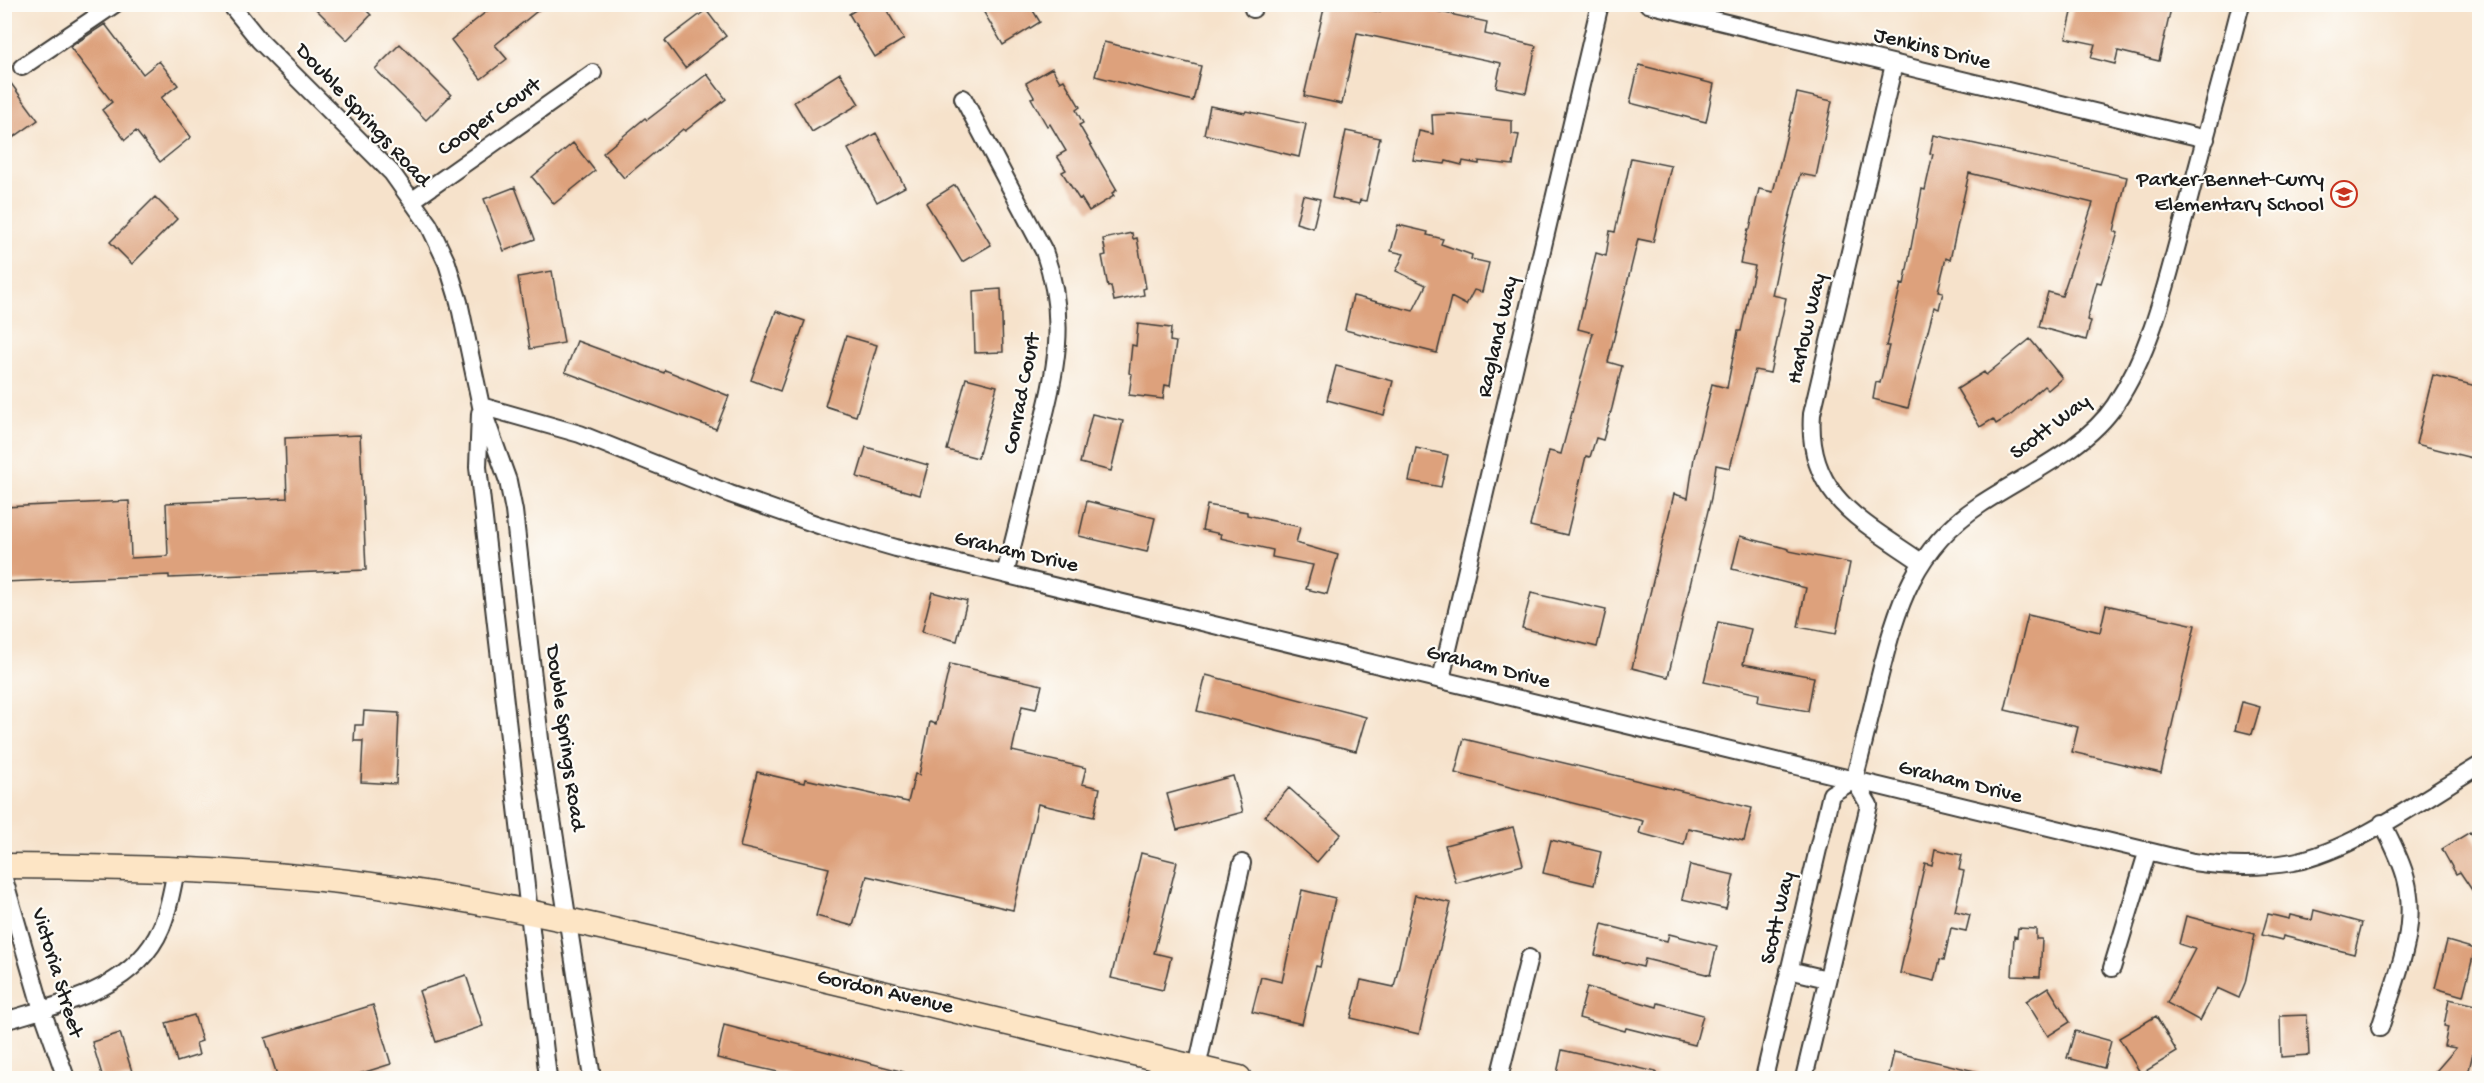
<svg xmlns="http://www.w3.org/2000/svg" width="2484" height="1083" font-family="'Gochi Hand',sans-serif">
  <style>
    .building { fill: #dda17b }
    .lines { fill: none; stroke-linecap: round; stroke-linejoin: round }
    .street-casing { stroke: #3d3a36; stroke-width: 20 }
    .secondary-casing { stroke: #3d3a36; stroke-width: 27 }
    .street { stroke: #fff; stroke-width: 16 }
    .secondary { stroke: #fde5c5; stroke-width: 24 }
    .labels { text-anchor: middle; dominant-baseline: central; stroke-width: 4.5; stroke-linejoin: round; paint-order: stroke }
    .street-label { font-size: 22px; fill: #1c1c1c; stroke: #fdfcf7 }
    .poi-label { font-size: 22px; fill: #1c1c1c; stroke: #fdfcf7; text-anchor: end }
  </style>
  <rect width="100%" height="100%" fill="#fdfcf7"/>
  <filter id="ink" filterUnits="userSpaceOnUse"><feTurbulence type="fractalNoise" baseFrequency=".0167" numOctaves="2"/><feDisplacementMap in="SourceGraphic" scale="12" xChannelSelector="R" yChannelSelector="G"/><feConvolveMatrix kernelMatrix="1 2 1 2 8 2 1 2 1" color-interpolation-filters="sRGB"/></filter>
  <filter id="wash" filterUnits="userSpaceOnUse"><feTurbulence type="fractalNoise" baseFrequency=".008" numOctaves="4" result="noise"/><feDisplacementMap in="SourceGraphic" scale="24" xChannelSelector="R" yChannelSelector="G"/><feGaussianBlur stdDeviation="1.35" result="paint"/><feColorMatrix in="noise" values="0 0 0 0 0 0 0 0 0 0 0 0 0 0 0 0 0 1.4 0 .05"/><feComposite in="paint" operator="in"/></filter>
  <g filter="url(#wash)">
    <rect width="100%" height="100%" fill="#f6e2cb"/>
    <g id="blocks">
      <path class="building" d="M311 4H360L371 15 347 40Z
        M496 4H546L495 45 507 59 481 79 451 40Z
        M865 4H883L904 39 875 57 849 14Z
        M979 4H1029L1040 22 1003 45Z
        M1325 4H1345L1380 12 1381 4H1403L1487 22 1485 34 1536 46 1526 93 1496 87 1501 63 1357 33 1342 104 1304 96Z
        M2074 4H2172L2159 61 2118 51 2115 64 2091 58 2095 44 2066 38Z
        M706 10 726 36 685 68 665 41Z
        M105 24 143 74 159 61 178 85 161 98 191 137 160 162 136 131 125 140 102 110 112 102 70 47Z
        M1104 42 1201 66 1193 101 1095 76Z
        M400 44 451 95 426 120 375 69Z
        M1639 65 1714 84 1706 122 1630 103Z
        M1052 68 1060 82 1064 80 1080 107 1076 110 1083 123 1079 125 1117 190 1112 193 1114 196 1089 211 1081 198 1079 199 1062 172 1066 170 1057 156 1066 151 1050 124 1047 126 1031 98 1034 97 1026 83Z
        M840 73 859 104 812 132 794 102Z
        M4 74 38 120 4 144Z
        M707 74 726 99 685 131 683 129 624 178 603 153 645 118 647 120Z
        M1797 93 1832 101 1816 177 1800 174 1786 230 1772 295 1786 298 1770 373 1755 370 1730 468 1716 465 1711 498 1668 677 1632 668 1674 494 1688 498 1694 458 1712 384 1727 388 1738 331H1741L1755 266 1740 263 1748 229H1750L1759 189 1773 192Z
        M1210 106 1245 113 1246 111 1306 124 1299 157 1204 134Z
        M1451 114 1512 121V134L1519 135 1513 165 1479 161V164L1463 161 1462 165 1446 161 1445 164 1413 160 1419 131 1433 134 1432 115Z
        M1346 131 1380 138 1366 201 1360 200 1359 204 1332 198Z
        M876 133 905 187 877 202 848 149Z
        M1934 135 2127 177 2114 231 2118 233 2101 283 2097 282 2087 320 2091 321 2086 340 2039 327 2048 292 2062 296 2093 203 1969 173 1950 260 1946 258 1938 291 1943 292 1939 309 1934 307 1908 408 1873 399 1876 382 1880 383 1889 346H1886L1901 284 1904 285 1922 189 1925 190 1933 154 1930 153Z
        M573 143 595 171 554 204 532 177Z
        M1631 158 1671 166 1653 242 1638 239 1608 362 1622 366 1612 408 1603 440 1596 438 1590 457 1586 456 1567 535 1530 526 1549 451 1561 454 1593 333 1578 329 1588 287 1596 253 1606 256 1610 231 1615 232Z
        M955 185 991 245 962 262 926 203Z
        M515 187 535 239 504 251 484 199Z
        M1303 195 1320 199 1313 228 1296 223Z
        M155 197 177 219 132 264 110 242Z
        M1398 225 1428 232 1427 235 1443 239 1441 244 1472 255 1471 259 1489 263 1482 292 1474 290 1466 305 1451 297 1437 353 1345 330 1353 296 1413 311 1426 285 1396 271 1404 254 1391 251Z
        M1132 233 1133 239 1137 238 1146 288 1143 289 1144 295 1114 301 1111 286 1108 287 1102 256 1106 255 1103 239Z
        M552 271 564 343 530 349 518 277Z
        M1001 289 1003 352 975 353 973 291Z
        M776 311 805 321 780 391 751 380Z
        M1138 324 1171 328 1170 341 1176 342 1170 386 1165 385 1163 399 1129 395 1132 374 1129 373 1132 345 1136 346Z
        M846 336 877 345 856 416 825 406Z
        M2030 339 2062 378 2048 390 2044 386 2011 415 1996 424 1993 419 1980 427 1957 389 1984 372 1986 375Z
        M577 341 664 373 665 370 729 396 716 429 565 372Z
        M1336 366 1393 381 1384 415 1327 400Z
        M2433 375 2480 387V460L2416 444Z
        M966 378 997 386 978 458 947 450Z
        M1092 414 1123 421 1111 471 1080 463Z
        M360 435 366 570 169 578V575L4 582V507L129 501 131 558 168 556 166 503 287 498 285 438Z
        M866 447 928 465 920 495 857 477Z
        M1416 448 1448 455 1441 487 1409 481Z
        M1087 501 1155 518 1147 552 1079 536Z
        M1207 505 1247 512V515L1300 527 1296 543 1338 555 1327 594 1306 589 1313 565 1272 557 1273 550 1220 538 1221 534 1202 530Z
        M1740 536 1789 549V551L1850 563 1836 634 1798 627 1806 588 1732 569Z
        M932 592 967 601 957 641 922 632Z
        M1531 593 1606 610 1597 647 1522 628Z
        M2106 605 2195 625 2161 773 2072 752 2078 727 2005 710 2028 615 2100 632Z
        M1718 622 1751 629 1743 664 1814 677 1808 711 1758 702 1759 694 1704 682Z
        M950 664 1042 685 1036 709 1022 706 1012 751 1086 768 1082 784 1100 788 1094 817 1038 804 1013 910 867 876 853 926 816 916 829 868 740 847 757 772 804 783 805 779 908 802 915 774 919 775 930 722 936 724Z
        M1206 675 1366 717 1356 751 1197 711Z
        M2242 702 2260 707 2252 734 2235 730Z
        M364 711 399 713 396 784 361 782 363 741H354L355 725H363Z
        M1464 739 1752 808 1744 841 1688 828 1684 845 1639 833 1643 821 1455 773Z
        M1233 776 1243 812 1177 830 1167 794Z
        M1289 788 1341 834 1317 862 1265 816Z
        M1513 827 1523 865 1456 883 1445 845Z
        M2470 832 2480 848V902L2460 872 2456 874 2442 849Z
        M1551 840 1601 852 1594 885 1543 873Z
        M1935 849 1962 855 1959 870 1964 871 1955 911 1970 915 1966 931 1951 928 1944 960 1940 959 1935 981 1900 973 1925 863 1932 865Z
        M1141 853 1177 862 1154 953 1171 957 1163 990 1111 978Z
        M1690 865 1734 875 1726 909 1682 899Z
        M1302 890 1335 898 1320 967 1316 966 1302 1024 1252 1012 1261 977 1282 982Z
        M1415 895 1451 903 1419 1034 1351 1018 1361 980 1394 987Z
        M2314 910 2362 923 2354 954 2283 936 2282 940 2262 935 2268 914 2289 919 2290 915 2312 920Z
        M2186 916 2255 934 2245 983 2239 998 2217 988 2200 1021 2167 1003 2195 949 2179 944Z
        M1602 924 1667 941 1669 934 1717 946 1710 975 1645 959 1643 967 1595 955Z
        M2018 928 2036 929V939H2042L2040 977 2012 976 2014 936 2017 937Z
        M2447 941 2475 949 2463 996 2435 988Z
        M466 975 483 1026 436 1042 419 991Z
        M1587 987 1657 1007 1658 1003 1703 1015 1695 1045 1626 1028 1625 1031 1579 1018Z
        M2048 987 2070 1022 2048 1036 2026 1001Z
        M2449 999 2480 1006V1024L2467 1078H2430L2456 1048 2444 1046 2448 1027 2444 1026Z
        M373 1005 391 1064 346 1078H278L265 1038Z
        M194 1015 202 1041 196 1043 199 1055 177 1062 166 1023Z
        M2307 1015 2309 1055 2281 1057 2280 1016Z
        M2156 1016 2177 1052 2141 1074 2119 1038Z
        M724 1025 904 1072 903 1078H804L717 1058Z
        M2075 1031 2111 1041 2104 1068 2067 1058Z
        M120 1033 134 1078H103L92 1042Z
        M1562 1050 1656 1072 1655 1078H1556Z
        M1894 1052 1979 1072V1078H1888Z"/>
    </g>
  </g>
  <g filter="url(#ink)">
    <use href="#blocks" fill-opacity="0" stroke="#3d3a36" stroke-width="1.5"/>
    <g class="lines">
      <defs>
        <path id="street" d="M230 4 259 40 392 173 429 225 447 263 459 302 481 406 508 481 514 511 541 748 592 1078
          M1648 4 2206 139
          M1253 9 1254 4
          M1894 64 1812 414C1806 496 1862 521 1921 562
          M22 67 115 4
          M963 98 1044 251C1070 324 1054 377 1036 449 1026 491 1016 533 1005 574
          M413 200 593 73
          M481 406 580 434 730 494 827 528 896 548 2193 862C2227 867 2259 868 2293 862 2352 851 2428 796 2480 765
          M480 413 478 467 548 1078
          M1441 679 1600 4
          M4 879 42 1010 66 1078
          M2112 968 2147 853
          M1789 970 1827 979
          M4 1021C61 1004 135 989 161 928 169 910 172 889 176 870
          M2380 1028C2395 980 2419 929 2406 879 2401 859 2391 841 2382 823
          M1197 1068 1242 863
          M1499 1078 1529 958
          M1764 1078 1831 794 1854 780
          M1804 1078 1869 805 1854 780C1863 747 1871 713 1879 679 1897 606 1914 548 1981 504 2023 476 2087 448 2115 405 2153 348 2167 280 2185 215 2203 144 2223 75 2241 4"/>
        <path id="secondary" d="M4 866C124 867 245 869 364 884 498 902 629 933 760 964 920 1002 1080 1041 1239 1078"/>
      </defs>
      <use href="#street" class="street-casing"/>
      <use href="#secondary" class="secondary-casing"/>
      <use href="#street" class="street"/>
      <use href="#secondary" class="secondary"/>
    </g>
  </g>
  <defs>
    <symbol id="school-ring" viewBox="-11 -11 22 22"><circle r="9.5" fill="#fdfcf7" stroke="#c8321e" stroke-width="1.5"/><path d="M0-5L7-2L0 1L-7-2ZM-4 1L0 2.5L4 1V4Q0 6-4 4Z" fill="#c8321e"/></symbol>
  </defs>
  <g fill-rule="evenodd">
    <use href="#school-ring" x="2329" y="179" width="30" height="30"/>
  </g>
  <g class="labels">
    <g class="street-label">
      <text transform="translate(1932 50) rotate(14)">Jenkins Drive</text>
      <text transform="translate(362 116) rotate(47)">Double Springs Road</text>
      <text transform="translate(490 118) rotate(-35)">Cooper Court</text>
      <text transform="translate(1808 329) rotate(-77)">Harlow Way</text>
      <text transform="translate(1499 337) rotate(-77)">Ragland Way</text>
      <text transform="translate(1023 394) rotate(-79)">Conrad Court</text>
      <text transform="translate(2051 428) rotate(-37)">Scott Way</text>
      <text transform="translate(1016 553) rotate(13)">Graham Drive</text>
      <text transform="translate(1488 668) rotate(14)">Graham Drive</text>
      <text transform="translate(564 738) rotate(82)">Double Springs Road</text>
      <text transform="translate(1960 783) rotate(14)">Graham Drive</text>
      <text transform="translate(1779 918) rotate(-77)">Scott Way</text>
      <text transform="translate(56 973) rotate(73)">Victoria Street</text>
      <text transform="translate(885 993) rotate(13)">Gordon Avenue</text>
    </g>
    <g class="poi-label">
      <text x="2324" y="181">Parker-Bennet-Curry<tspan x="2324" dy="25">Elementary School</tspan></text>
    </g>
  </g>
  <rect width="2484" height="1083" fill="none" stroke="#fdfcf7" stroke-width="24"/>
</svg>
